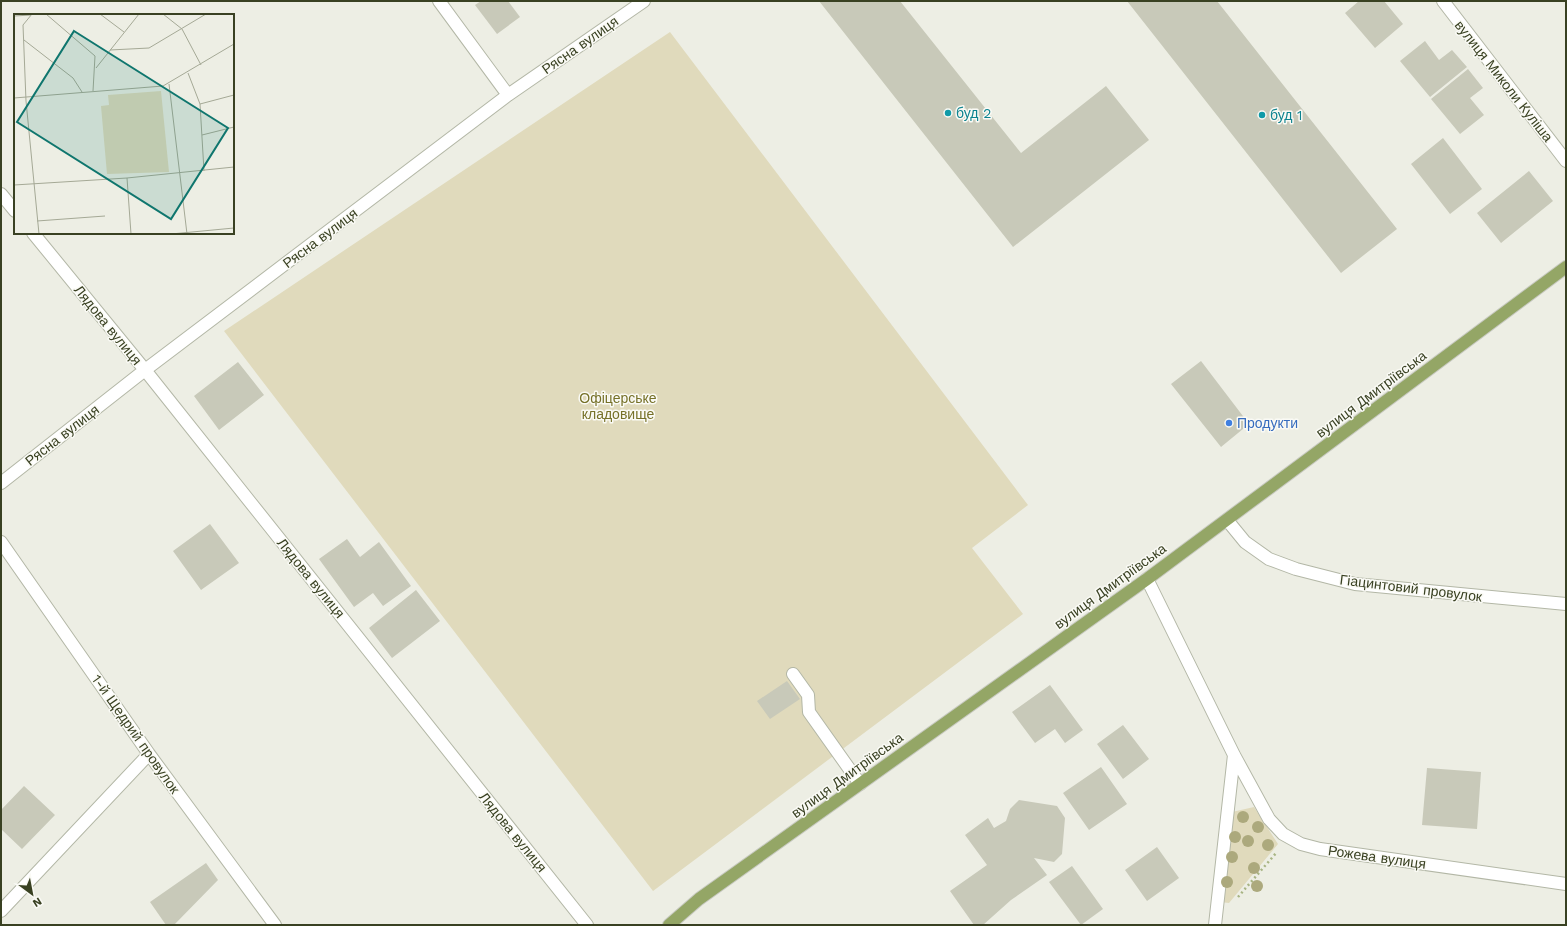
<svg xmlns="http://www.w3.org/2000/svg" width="1567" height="926" font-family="'Work Sans',sans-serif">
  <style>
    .green { fill: #e0dabc }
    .building { fill: #c8c9b9 }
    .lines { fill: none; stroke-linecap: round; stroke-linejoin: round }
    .minor-casing { stroke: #b3b7a6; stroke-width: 14 }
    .major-casing { stroke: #c8cac1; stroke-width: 14 }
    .path { stroke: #a8b483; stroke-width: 2.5; stroke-dasharray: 2 3; stroke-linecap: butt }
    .minor { stroke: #fff; stroke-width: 12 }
    .major { stroke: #94a666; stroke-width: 12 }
    .tree { fill: #aca97d }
    .culture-dot { fill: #0f9aa8; stroke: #fafaf5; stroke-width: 1.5 }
    .shop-dot { fill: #3f7fe0; stroke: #fafaf5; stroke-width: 1.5 }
    .labels { text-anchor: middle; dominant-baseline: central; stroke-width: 3; stroke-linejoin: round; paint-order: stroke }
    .street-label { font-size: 14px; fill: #394122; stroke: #fafaf5 }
    .culture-label { font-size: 14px; fill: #0d838f; stroke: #fafaf5; text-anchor: start }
    .park-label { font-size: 14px; fill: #767128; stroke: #fafaf5 }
    .shop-label { font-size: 14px; fill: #366cbe; stroke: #fafaf5; text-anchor: start }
    .inset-road { fill: none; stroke: #a5a996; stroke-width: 1 }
    .view { fill: #0f766e; fill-opacity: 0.15; stroke: #0f766e; stroke-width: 2 }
    .inset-edge { fill: none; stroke: #394122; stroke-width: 2 }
  </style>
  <rect width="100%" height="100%" fill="#edeee4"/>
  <path class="green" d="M670 32 1028 505 972 548 1023 614 653 891 224 331Z
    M1254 807 1278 844 1229 903 1220 902 1232 812Z"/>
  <path class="building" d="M481 1H508L520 17 497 34 475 5Z
    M819 1H900L1021 153 1106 86 1149 140 1013 247Z
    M1127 1H1217L1397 229 1341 273Z
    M1359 1H1384L1403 24 1375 48 1345 13Z
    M1425 41 1439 60 1452 50 1467 67 1430 97 1400 61Z
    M1468 69 1483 88 1470 98 1484 115 1460 134 1431 99Z
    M1443 138 1482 189 1450 214 1411 164Z
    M1529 171 1553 201 1501 243 1477 213Z
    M1201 361 1249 424 1221 447 1171 384Z
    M238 362 264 395 219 430 194 396Z
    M210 524 239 563 201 590 173 551Z
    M347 539 360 557 379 542 411 586 383 606 373 593 354 607 319 559Z
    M416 590 440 621 392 658 369 628Z
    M787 681 800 699 770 719 757 701Z
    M1050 685 1083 730 1065 743 1055 729 1035 743 1012 712Z
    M1123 725 1149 759 1123 779 1097 744Z
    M1101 767 1127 804 1089 830 1063 793Z
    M1427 768 1481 772 1477 829 1422 825Z
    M24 786 55 815 22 849 1 829V810Z
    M1019 800 1057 806 1065 818 1062 854 1054 862 1034 858 1047 875 1011 900 983 925H974L950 891 987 865 965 835 988 818 994 828 1006 821 1010 809Z
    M1157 847 1179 878 1147 901 1125 870Z
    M206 863 218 880 174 925H166L150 902Z
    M1072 866 1103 909 1081 925 1049 882Z"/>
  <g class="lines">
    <defs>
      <path id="minor" d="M439 1 508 95
        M1443 1 1566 161
        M1 194 15 211
        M33 233 145 370 587 925
        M1 483 145 370 508 95 644 1
        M1227 520 1245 542 1269 559 1296 569 1355 584 1566 604
        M1 542 149 754 275 925
        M1147 579 1234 755 1269 819 1283 834 1301 844 1320 849 1566 884
        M793 674 808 695 809 712 860 784
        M1 911 149 754
        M1215 925 1234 755"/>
      <path id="major" d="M669 925 699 899 1147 579 1566 267"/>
    </defs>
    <use href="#minor" class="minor-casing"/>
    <use href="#major" class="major-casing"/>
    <path class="path" d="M1238 897 1277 852"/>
    <use href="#minor" class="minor"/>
    <use href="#major" class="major"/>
  </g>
  <g class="tree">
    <circle cx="1243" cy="817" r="6"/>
    <circle cx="1258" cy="827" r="6"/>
    <circle cx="1235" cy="837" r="6"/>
    <circle cx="1248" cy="841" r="6"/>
    <circle cx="1268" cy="845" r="6"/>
    <circle cx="1232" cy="857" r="6"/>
    <circle cx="1254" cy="868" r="6"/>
    <circle cx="1227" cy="882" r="6"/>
    <circle cx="1257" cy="886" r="6"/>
  </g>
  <g class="culture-dot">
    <circle cx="948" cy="113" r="4"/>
    <circle cx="1262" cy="115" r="4"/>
  </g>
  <circle class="shop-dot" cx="1229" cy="423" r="4"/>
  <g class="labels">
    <g class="street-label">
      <text transform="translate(580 45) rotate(-35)">Рясна вулиця</text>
      <text transform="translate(1504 81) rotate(52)">вулиця Миколи Куліша</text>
      <text transform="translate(320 238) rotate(-37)">Рясна вулиця</text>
      <text transform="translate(108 325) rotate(51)">Лядова вулиця</text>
      <text transform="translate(1371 394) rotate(-37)">вулиця Дмитріївська</text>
      <text transform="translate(62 435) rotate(-38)">Рясна вулиця</text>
      <text transform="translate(311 578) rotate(51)">Лядова вулиця</text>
      <text transform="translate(1110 586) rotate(-36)">вулиця Дмитріївська</text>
      <text transform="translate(1411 588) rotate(7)">Гіацинтовий провулок</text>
      <text transform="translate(136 734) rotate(55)">1-й Щедрий провулок</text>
      <text transform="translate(847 775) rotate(-36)">вулиця Дмитріївська</text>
      <text transform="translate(513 832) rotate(51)">Лядова вулиця</text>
      <text transform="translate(1377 857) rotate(8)">Рожева вулиця</text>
    </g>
    <g class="culture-label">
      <text x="956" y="113">буд 2</text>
      <text x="1270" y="115">буд 1</text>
    </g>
    <g class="park-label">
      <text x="618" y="398">Офіцерське<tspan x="618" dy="16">кладовище</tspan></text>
    </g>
    <g class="shop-label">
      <text x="1237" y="423">Продукти</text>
    </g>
  </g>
  <g transform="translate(14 14)">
    <rect width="220" height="220" fill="#edeee4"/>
    <path d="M147 77 155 158 93 160 87 92 95 91 94 81Z" fill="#e0dabc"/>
    <path class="inset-road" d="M18 0 9 11 12 87 25 220M32 0 81 42 79 77M86 0 110 18M149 0 168 15 187 51M0 2 17 1M10 26 59 64 68 78M96 36 135 34 192 0M82 54 125 0M174 59 186 90 190 157M155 70 173 220M0 84 149 72 220 30M186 90 220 81M188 121 220 113M113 164 117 220M0 171 113 164 220 153M23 207 91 202M157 220 220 214"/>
    <path class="view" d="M60 17 214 114 157 205 3 108Z"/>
    <rect width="220" height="220" class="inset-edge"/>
  </g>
  <rect width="1567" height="926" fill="none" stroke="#394122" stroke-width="4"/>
  <g transform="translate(32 894) rotate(148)" stroke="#fafaf5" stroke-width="3" paint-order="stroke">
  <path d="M0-3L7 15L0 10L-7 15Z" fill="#394122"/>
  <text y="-6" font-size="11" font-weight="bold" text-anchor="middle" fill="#394122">N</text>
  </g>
</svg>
